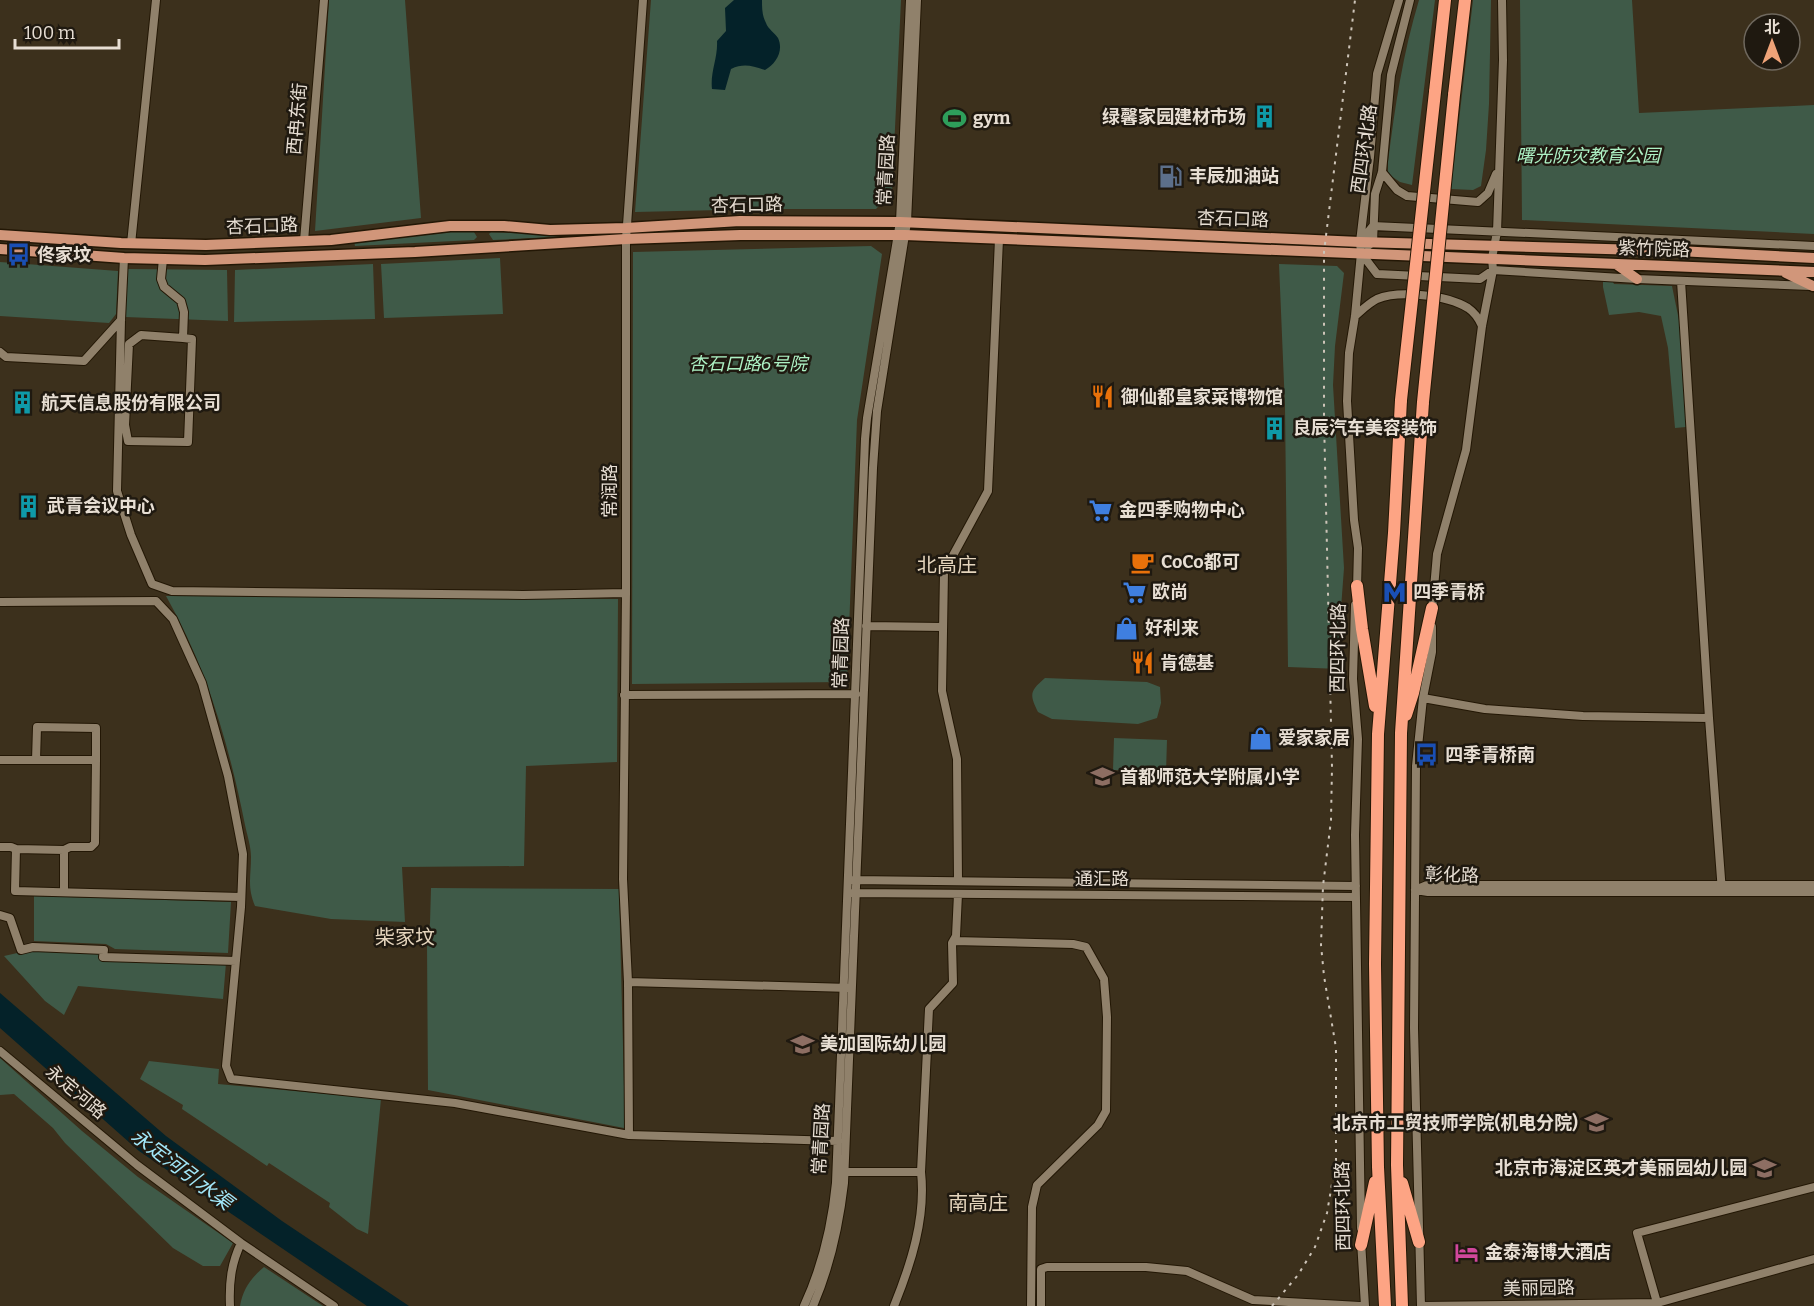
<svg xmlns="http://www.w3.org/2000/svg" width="1814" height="1306" font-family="Bitter,'Noto Sans SC',serif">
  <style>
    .green { fill: #3f5a48 }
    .water { fill: #042229 }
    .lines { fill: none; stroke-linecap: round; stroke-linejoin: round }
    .minor-casing { stroke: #231705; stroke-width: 10 }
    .major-casing { stroke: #231705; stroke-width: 13 }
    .highway-casing { stroke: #231705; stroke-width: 14 }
    .minor { stroke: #90816b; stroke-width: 8 }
    .major { stroke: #d1967a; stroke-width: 10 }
    .highway { stroke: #fda484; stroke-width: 12 }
    .rail { stroke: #cdc4b8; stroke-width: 2; stroke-dasharray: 3 6; stroke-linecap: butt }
    .highway-bridge-casing { stroke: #231705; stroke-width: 14; stroke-linecap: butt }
    .highway-bridge { stroke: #fda484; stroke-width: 12 }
    .labels { text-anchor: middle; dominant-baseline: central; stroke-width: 5; stroke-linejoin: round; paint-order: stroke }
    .poi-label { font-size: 18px; font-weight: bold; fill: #e7ded3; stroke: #1f1910; text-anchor: start }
    .street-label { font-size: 18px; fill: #e7ded3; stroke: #1f1910 }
    .park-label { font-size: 18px; font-style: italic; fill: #adf1c4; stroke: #1f1910 }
    .neighbourhood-label { font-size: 20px; fill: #e4d4bc; stroke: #1f1910 }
    .water-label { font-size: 20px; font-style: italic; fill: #a2e7f9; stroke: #1f1910 }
  </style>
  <rect width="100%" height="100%" fill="#3c301c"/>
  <path class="green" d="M329 0H405L421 218 315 231Z
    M651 0H901L892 192 876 209H768L635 212Z
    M1419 0H1435L1412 185 1400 182 1388 174V162C1395 106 1403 53 1419 0Z
    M1473 0H1491L1489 104 1486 150 1481 186 1473 190 1451 189Z
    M1520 0H1632L1639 113 1814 105V234L1522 220Z
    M451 232H474L477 237 474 240 355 246 354 241Z
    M491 232 548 234 612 232V234L493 240 489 234Z
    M871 246 882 254 857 420 847 682 632 684 633 252Z
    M500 258 503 314 384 318 381 264Z
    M0 262 118 271 116 314 109 323 0 316Z
    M373 264 375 319 234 322 235 270Z
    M1279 264 1337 266 1344 273 1335 346 1333 385 1344 568 1340 622V669L1288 667 1285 407Z
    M128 269 227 270 228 321 125 317Z
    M1603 279 1612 280 1614 284 1672 286 1682 335 1686 427 1675 428 1668 348 1661 316 1639 312 1609 315 1603 287Z
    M166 596 618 599 617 762 526 766 524 866 402 867 405 922 331 919 255 906C247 887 251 876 251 857 251 846 247 835 245 825 229 745 207 668 166 596Z
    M1045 678 1147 682 1160 687 1161 703 1157 718 1138 724 1052 719 1038 712C1029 694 1030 691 1045 678Z
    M1114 738 1167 740 1166 772 1113 770Z
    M431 888 619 889 625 1125 624 1128 428 1090 427 945 430 923Z
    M34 896 231 902 228 953 115 949 106 944 34 941Z
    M35 949 99 952 100 960 226 963 223 999 78 986 64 1015 45 1001 4 956Z
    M0 1058 82 1131 138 1177 233 1243 220 1266H203L173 1248 65 1143 53 1128 14 1094 0 1095Z
    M149 1061 219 1069 218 1084 381 1099 368 1234 357 1229 329 1207 330 1203 269 1163 267 1166 182 1109 183 1105 140 1079Z
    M264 1267 323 1306H240C243 1289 251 1278 264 1267Z"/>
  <path class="water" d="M734 0H762C762 9 762 15 766 23 768 29 775 33 778 38 784 51 776 64 765 70 752 66 744 63 731 69L725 90 712 89C710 72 718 58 717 41L726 31 725 8Z
    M0 993 166 1136 282 1221 409 1306H367L139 1151 0 1028Z"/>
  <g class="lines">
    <defs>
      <path id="minor" d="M1382 172 1397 190 1407 196 1478 202 1488 193 1496 174
        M304 241 324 0
        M1361 241 1373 226 1814 246
        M131 244 156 0
        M1368 246 1373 242 1375 194 1382 172 1391 75 1410 0
        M1361 253 1377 274 1480 279 1493 270 1637 279 1811 286
        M124 258 121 320 117 491 131 535 152 584 172 591 523 595 626 593
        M163 259 161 279 164 287 181 301 184 312 183 338 141 335 129 344 125 425 128 441 188 442 192 339 183 338
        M1681 281 1709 718 1722 892
        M1355 316C1362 310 1369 303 1377 299 1399 290 1447 295 1468 308 1474 312 1479 319 1482 326
        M0 352 6 357 84 361 121 320
        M1357 589 1358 548 1354 520 1347 401 1349 353 1355 316 1361 253 1360 242 1370 157 1377 74 1399 0
        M0 602 156 601 173 619 202 683 228 776 243 854 241 907 226 1066 231 1079 455 1103 629 1135 838 1141
        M1355 605 1353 679 1358 739 1355 835 1361 1228
        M1432 611 1437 554 1466 450 1482 326 1493 270 1492 258 1497 232 1503 60 1502 0
        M866 626 943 627
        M624 695 856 694
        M1423 698 1485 709 1583 716 1709 718
        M0 760H96L95 843 91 847H70L64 850
        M36 760 37 727 96 728V760
        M0 847H11L16 849
        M853 880 1356 886
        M958 880 957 759 942 691 944 572 988 491 999 239
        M1415 890 1427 885H1814
        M1416 890 1428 892H1814
        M64 892V850L16 849 15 891 241 897
        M852 893 1356 897
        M0 915 10 918 21 950 33 947 104 950 103 957 236 961
        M954 941 1073 944 1086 947 1104 979 1107 1017 1106 1111 1098 1125 1037 1185 1032 1207 1031 1306
        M628 982 850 988
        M0 1051 137 1165 241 1243 334 1306
        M629 1135 628 982 623 879 626 593V239L643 0
        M844 1172H921
        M1361 1241 1365 1306
        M230 1306C229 1283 231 1264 241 1243
        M804 1306C822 1267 832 1225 836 1183L865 439 867 418 900 222 910 0
        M813 1306C830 1267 839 1226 844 1183L873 468 877 411 907 222 917 0
        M894 1306C911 1264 926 1218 921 1172L929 1009 953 983 952 943 956 936 958 894
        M1041 1306V1269L1047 1267H1146L1187 1271 1253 1300 1360 1306
        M1421 1306 1414 1028 1416 766 1423 698 1432 652V627
        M1421 1306 1657 1303 1814 1259
        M1658 1306 1637 1233 1814 1187"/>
      <path id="major" d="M0 235 121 243 206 245 331 240 450 226H504L550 230 626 228 740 221 900 222 1360 242 1678 251 1814 258
        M0 249 124 258 205 260 415 252 626 239 740 235H905L1814 272
        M1616 264 1637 279
        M1786 273 1813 286"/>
      <path id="highway" d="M1435 92 1445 0
        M1454 95 1465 0
        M1357 586 1362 629 1375 706
        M1406 715 1413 693 1432 608
        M1402 1183 1419 1242
        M1361 1245 1375 1182
        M1385 1306 1378 1167 1375 964 1378 734 1394 533 1401 400
        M1402 1306 1397 1165 1401 733 1423 402"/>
    </defs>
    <use href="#minor" class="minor-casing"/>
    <use href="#major" class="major-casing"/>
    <use href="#highway" class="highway-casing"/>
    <use href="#minor" class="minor"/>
    <use href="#major" class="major"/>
    <use href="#highway" class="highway"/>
    <path class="rail" d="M1272 1306 1298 1275 1315 1247 1327 1213 1336 1160V1048L1324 976 1321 945 1323 886 1331 820 1332 767 1324 419V252L1355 0"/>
    <defs>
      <path id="highway-bridge" d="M1401 400 1435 92
        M1423 402 1454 95"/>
    </defs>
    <use href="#highway-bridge" class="highway-bridge-casing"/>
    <use href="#highway-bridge" class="highway-bridge"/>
  </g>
  <defs>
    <symbol id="building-bare" viewBox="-9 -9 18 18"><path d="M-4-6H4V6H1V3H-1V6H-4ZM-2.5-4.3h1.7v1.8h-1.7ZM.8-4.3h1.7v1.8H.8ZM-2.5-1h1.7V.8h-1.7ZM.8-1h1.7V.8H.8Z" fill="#0f9aa8" stroke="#1f1910" stroke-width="2.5" paint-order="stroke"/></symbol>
    <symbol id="stadium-bare" viewBox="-9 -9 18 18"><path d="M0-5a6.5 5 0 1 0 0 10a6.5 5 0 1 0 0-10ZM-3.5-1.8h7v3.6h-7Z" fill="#2e9e5b" stroke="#1f1910" stroke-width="2.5" paint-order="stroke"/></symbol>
    <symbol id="fuel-bare" viewBox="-9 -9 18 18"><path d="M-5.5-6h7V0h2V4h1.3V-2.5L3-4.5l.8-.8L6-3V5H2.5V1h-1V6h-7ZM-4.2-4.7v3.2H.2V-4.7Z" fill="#5c6f8a" stroke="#1f1910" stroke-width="2.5" paint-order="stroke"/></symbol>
    <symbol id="bus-bare" viewBox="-9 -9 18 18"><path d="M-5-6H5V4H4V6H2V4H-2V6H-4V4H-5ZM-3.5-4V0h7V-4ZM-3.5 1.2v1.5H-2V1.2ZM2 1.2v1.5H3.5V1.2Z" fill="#1a4fb4" stroke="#1f1910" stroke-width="2.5" paint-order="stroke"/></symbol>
    <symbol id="restaurant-bare" viewBox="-9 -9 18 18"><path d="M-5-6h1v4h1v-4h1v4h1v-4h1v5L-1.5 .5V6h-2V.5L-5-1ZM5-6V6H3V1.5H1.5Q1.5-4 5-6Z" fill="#e8710a" stroke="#1f1910" stroke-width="2.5" paint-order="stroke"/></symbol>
    <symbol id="supermarket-bare" viewBox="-9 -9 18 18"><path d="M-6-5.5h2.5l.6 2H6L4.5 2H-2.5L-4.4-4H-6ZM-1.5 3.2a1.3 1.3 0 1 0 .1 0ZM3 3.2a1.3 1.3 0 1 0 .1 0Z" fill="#3f7fe0" stroke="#1f1910" stroke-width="2.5" paint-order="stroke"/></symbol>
    <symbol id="cafe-bare" viewBox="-9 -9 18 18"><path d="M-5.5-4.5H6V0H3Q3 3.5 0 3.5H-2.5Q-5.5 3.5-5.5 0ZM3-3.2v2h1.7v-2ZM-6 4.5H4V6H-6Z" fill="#e8710a" stroke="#1f1910" stroke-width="2.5" paint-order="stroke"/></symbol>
    <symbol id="metro-bare" viewBox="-9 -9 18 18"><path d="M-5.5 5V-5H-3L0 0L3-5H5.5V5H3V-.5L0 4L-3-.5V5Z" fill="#1a4fb4" stroke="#1f1910" stroke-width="2.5" paint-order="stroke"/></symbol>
    <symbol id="shop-bare" viewBox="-9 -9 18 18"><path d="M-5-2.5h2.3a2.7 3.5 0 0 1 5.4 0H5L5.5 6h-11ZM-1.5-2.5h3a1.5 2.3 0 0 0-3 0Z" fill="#3f7fe0" stroke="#1f1910" stroke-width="2.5" paint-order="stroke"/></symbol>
    <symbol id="school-bare" viewBox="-9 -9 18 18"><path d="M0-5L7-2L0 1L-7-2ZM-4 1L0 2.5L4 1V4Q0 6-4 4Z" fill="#8d6e63" stroke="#1f1910" stroke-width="2.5" paint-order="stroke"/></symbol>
    <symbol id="university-bare" viewBox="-9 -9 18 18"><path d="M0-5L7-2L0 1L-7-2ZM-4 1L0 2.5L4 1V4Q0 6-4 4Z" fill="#8d6e63" stroke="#1f1910" stroke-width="2.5" paint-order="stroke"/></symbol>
    <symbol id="hotel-bare" viewBox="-9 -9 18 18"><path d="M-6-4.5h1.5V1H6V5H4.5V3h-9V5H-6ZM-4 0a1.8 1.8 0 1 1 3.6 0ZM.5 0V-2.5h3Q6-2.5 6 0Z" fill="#d1479c" stroke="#1f1910" stroke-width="2.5" paint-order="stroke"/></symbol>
  </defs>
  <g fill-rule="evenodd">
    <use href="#building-bare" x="1248" y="100" width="33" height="33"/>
    <use href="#stadium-bare" x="938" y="102" width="33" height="33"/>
    <use href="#fuel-bare" x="1154" y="160" width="33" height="33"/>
    <use href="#bus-bare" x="2" y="238" width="33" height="33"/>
    <use href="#restaurant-bare" x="1086" y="380" width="33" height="33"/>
    <use href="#building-bare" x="6" y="386" width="33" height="33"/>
    <use href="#building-bare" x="1258" y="412" width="33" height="33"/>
    <use href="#building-bare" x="12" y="490" width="33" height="33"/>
    <use href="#supermarket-bare" x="1084" y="494" width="33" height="33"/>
    <use href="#cafe-bare" x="1126" y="546" width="33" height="33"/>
    <use href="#supermarket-bare" x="1118" y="576" width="33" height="33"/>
    <use href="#metro-bare" x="1378" y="576" width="33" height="33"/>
    <use href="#shop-bare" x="1110" y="612" width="33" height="33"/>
    <use href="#restaurant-bare" x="1126" y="646" width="33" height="33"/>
    <use href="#shop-bare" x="1244" y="722" width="33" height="33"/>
    <use href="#bus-bare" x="1410" y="738" width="33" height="33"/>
    <use href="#school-bare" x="1086" y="760" width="33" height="33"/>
    <use href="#school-bare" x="786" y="1028" width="33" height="33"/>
    <use href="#university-bare" x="1580" y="1106" width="33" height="33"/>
    <use href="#school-bare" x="1748" y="1152" width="33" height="33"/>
    <use href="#hotel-bare" x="1450" y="1236" width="33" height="33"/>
  </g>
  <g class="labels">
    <g class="poi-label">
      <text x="1246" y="117" text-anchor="end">绿馨家园建材市场</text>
      <text x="973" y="118">gym</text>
      <text x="1189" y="176">丰辰加油站</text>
      <text x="37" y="255">佟家坟</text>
      <text x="1121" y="397">御仙都皇家菜博物馆</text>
      <text x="41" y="403">航天信息股份有限公司</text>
      <text x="1293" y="428">良辰汽车美容装饰</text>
      <text x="47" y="506">武青会议中心</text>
      <text x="1119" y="510">金四季购物中心</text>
      <text x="1161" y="562">CoCo都可</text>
      <text x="1152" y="592">欧尚</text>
      <text x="1413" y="592">四季青桥</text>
      <text x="1145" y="628">好利来</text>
      <text x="1160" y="663">肯德基</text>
      <text x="1278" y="738">爱家家居</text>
      <text x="1445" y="755">四季青桥南</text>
      <text x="1120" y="777">首都师范大学附属小学</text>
      <text x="820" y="1044">美加国际幼儿园</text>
      <text x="1578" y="1123" text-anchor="end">北京市工贸技师学院(机电分院)</text>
      <text x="1747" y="1168" text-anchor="end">北京市海淀区英才美丽园幼儿园</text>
      <text x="1485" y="1252">金泰海博大酒店</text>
    </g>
    <g class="street-label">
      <text transform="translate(297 119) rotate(-85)">西冉东街</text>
      <text transform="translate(1364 149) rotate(-82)">西四环北路</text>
      <text transform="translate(886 170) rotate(-87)">常青园路</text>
      <text transform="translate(747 205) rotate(-1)">杏石口路</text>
      <text transform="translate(1233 219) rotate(2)">杏石口路</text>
      <text transform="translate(262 226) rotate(-2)">杏石口路</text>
      <text transform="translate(1654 249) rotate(2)">紫竹院路</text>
      <text transform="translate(610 491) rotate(-90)">常润路</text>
      <text transform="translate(1338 648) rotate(-89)">西四环北路</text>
      <text transform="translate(841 653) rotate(-88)">常青园路</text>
      <text transform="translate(1452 875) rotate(2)">彰化路</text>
      <text x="1102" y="879">通汇路</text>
      <text transform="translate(76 1092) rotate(40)">永定河路</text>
      <text transform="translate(821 1139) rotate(-87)">常青园路</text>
      <text transform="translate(1343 1206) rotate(-91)">西四环北路</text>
      <text transform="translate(1539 1288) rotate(-1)">美丽园路</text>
    </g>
    <g class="park-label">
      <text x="1588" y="156">曙光防灾教育公园</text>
      <text x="748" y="364">杏石口路6号院</text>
    </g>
    <g class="neighbourhood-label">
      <text x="947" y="565">北高庄</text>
      <text x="405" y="937">柴家坟</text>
      <text x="978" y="1203">南高庄</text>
    </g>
    <g class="water-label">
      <text transform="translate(182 1169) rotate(37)">永定河引水渠</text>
    </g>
  </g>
  <g transform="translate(1772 42)"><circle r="28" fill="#1f1910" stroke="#6f685e" stroke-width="1.5"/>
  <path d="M0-4.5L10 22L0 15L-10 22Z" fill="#efa378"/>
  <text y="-9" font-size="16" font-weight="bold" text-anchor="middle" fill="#e7ded3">北</text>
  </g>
  <path d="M15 39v9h104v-9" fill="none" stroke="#e7ded3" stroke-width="3"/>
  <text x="24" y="39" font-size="18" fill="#e7ded3" stroke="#1f1910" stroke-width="4.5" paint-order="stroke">100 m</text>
</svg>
